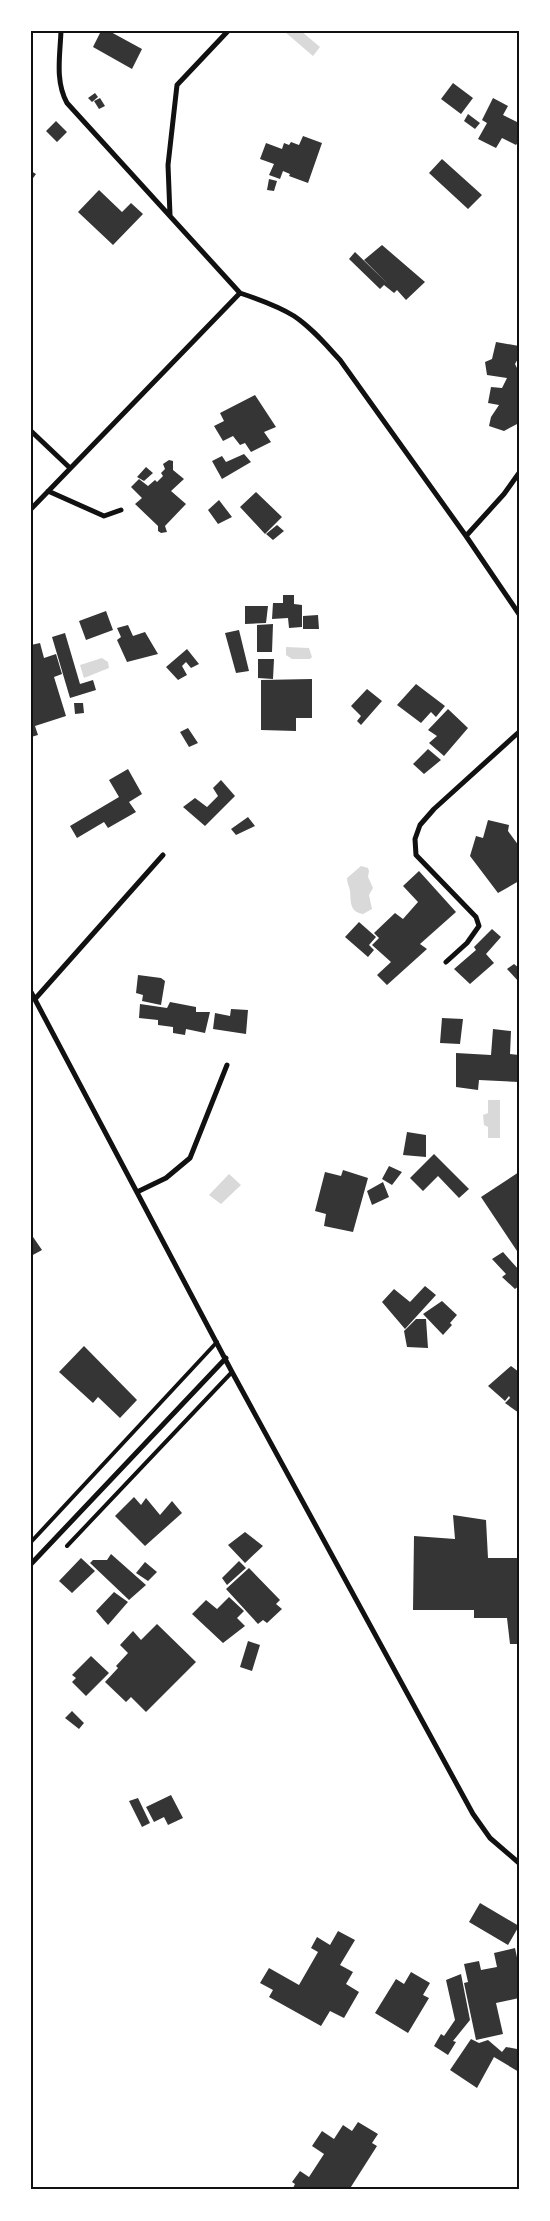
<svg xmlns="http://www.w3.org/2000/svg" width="550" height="2221" font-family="'Noto Sans',sans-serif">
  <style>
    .water { fill: #d9d9d9 }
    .building { fill: #353535 }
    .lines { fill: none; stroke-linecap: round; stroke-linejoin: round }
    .service { stroke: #111; stroke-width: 4 }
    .minor { stroke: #111; stroke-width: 5 }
    .neatline { fill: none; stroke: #111; stroke-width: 2 }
  </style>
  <rect width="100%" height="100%" fill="#fff"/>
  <path class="water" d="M301 31 320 47 313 56 285 32Z
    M286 647 309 648 312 657 310 659H292L286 655Z
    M102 658 108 662 109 668 84 678 80 665Z
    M361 866 368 868 369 871 368 877 373 888 369 895 372 909 363 914C349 912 351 901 350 891 349 886 347 883 347 878Z
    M488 1100H500V1138H488V1127L484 1125 483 1115 488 1113Z
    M229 1174 241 1185 221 1204 209 1195Z"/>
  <path class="building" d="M101 31H109L142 49 132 69 93 47Z
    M453 83 473 98 461 114 441 99Z
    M95 93 98 97 92 102 88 98Z
    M100 98 105 106 99 109 94 101Z
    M493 98 508 106 503 115 519 123V141L516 145 502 138 496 148 478 139 487 123 482 120Z
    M468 114 480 123 475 129 464 121Z
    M56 121 67 132 57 142 46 131Z
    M303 136 322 143 308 183 289 176 290 174 283 171 280 179 269 175 274 164 260 159 266 143 282 149 284 143 289 145 291 142 299 145Z
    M442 159 482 195 468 209 429 173Z
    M31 171 36 174 31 181Z
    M269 179 277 181 274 191 267 190Z
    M99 190 122 212 131 203 143 214 113 245 78 212Z
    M382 245 425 282 406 300 397 290 394 293 384 285 380 289 349 259 355 252 387 283 364 260Z
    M496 342 519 346V357L515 364 519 372V423L504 431 489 426 491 417 499 405 488 403 491 387 502 388 507 378 487 375 485 362 492 359Z
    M255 395 276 427 264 432 271 442 251 452 245 443 240 445 233 436 223 441 214 426 224 421 220 413Z
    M244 454 251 462 222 479 212 461 222 456 226 462Z
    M169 460 173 461V470L184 479 171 491 186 504 165 526 167 532 161 533 158 531V526L135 504 142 498 131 487 139 479 148 486 155 480 157 482 163 476 161 473 165 469 163 464Z
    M146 467 153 473 144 481 137 477Z
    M256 492 282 517 265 534 240 507Z
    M219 500 232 517 218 524 208 510Z
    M277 525 284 531 273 540 266 534Z
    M283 595H294V604L302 605V627L289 628 288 618 272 619 273 603H283Z
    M245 606H268L266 623 245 624Z
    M106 611 113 630 86 640 79 621Z
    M318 615 319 629H303V616Z
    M273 624 272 652H257V625Z
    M128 625 133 636 145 632 158 654 127 662 117 640 121 637 117 628Z
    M239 630 249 671 236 673 225 633Z
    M65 633 80 684 93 680 96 690 70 698 52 637Z
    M40 643 44 658 56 654 62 674 54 677 66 716 35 726 38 735 31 737V645Z
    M187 649 199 664 191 668 186 662 182 666 187 675 178 680 166 667Z
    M258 659H274L273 679 258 678Z
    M312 679V718H296V731L261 730V680Z
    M416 684 445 706 436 717 431 712 421 723 397 705Z
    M367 689 382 701 361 725 357 721 361 716 351 706Z
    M74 703H83L84 713 75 714Z
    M448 709 468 728 444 756 429 743 437 736 428 730Z
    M188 728 198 743 189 747 180 732Z
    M428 749 441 760 424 774 413 764Z
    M128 769 142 794 129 802 136 812 108 828 104 822 77 838 70 826 119 797 109 780Z
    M221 780 235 796 205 826 183 807 195 798 207 807 218 796 213 788Z
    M248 817 255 826 236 835 231 829Z
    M488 820 509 825 508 831 519 846V881L498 893 470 856 476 836 483 838Z
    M419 871 456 912 420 944 427 949 387 985 377 975 391 962 372 945 379 938 374 933 395 913 403 919 418 902 403 886Z
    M359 922 376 937 369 945 374 950 368 957 345 937Z
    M492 929 501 937 486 954 494 963 470 984 454 969 476 950 474 947Z
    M514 964 519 968V982L507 969Z
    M138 975 161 978 165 981 161 1005 142 1001 143 995 136 993Z
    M170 1002 196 1007V1012H210L205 1033 186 1029 185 1035 173 1033V1027L158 1025V1020L139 1018 140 1004 167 1008Z
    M231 1009 248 1010 246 1034 213 1029 215 1013 230 1016Z
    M442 1018 463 1019 460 1044 440 1043Z
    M493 1029 511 1031 510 1054 519 1055V1082L479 1080 478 1090 456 1087V1053L491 1055Z
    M407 1132 426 1135V1157L403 1155Z
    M434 1154 469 1189 459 1198 438 1176 423 1191 410 1178Z
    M389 1166 402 1172 392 1185 382 1179Z
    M343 1170 368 1178 353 1232 324 1226 326 1214 315 1211 325 1172 341 1176Z
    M519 1172V1254L481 1197Z
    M383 1182 389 1197 372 1205 367 1191Z
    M31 1234 42 1250 31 1256Z
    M503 1252 519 1270V1286L515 1289 502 1277 506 1274 492 1259Z
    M425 1286 436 1295 405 1329 382 1302 394 1289 410 1302Z
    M442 1301 457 1315 450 1323 452 1325 443 1335 423 1314Z
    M416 1319H426L428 1348 407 1347 404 1331Z
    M84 1346 137 1400 120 1418 98 1397 93 1403 59 1372Z
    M511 1366 519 1372V1413L505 1403 510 1398 509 1396 505 1401 488 1386Z
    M134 1497 141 1505 146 1498 160 1515 172 1501 182 1513 145 1546 115 1516Z
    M453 1515 486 1520 488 1558H519V1644H510L507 1618H474V1610H413L414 1536 455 1539Z
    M245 1532 263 1546 245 1563 228 1545Z
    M111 1554 146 1585 129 1600 90 1563 93 1560H107Z
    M81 1558 95 1571 72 1593 59 1581Z
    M239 1561 246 1568 227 1585 222 1578Z
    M145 1562 157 1572 148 1581 136 1573Z
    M249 1568 280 1600 276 1604 282 1609 267 1623 263 1620 258 1624 226 1589Z
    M114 1592 128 1602 108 1625 96 1611Z
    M229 1597 244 1611 237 1618 245 1626 223 1643 192 1614 206 1600 217 1609Z
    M157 1624 196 1662 146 1712 131 1697 126 1702 105 1682 118 1668 116 1666 128 1653 120 1645 133 1631 141 1640Z
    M248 1641 260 1645 252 1671 240 1667Z
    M91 1656 109 1673 86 1696 72 1682 76 1678 72 1675Z
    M72 1711 84 1723 79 1729 65 1718Z
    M171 1795 183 1818 168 1825 164 1817 154 1822 146 1807Z
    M138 1798 150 1823 142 1827 129 1801Z
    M480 1903 519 1926 508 1945 469 1922Z
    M338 1931 355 1940 340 1965 353 1972 346 1984 359 1992 344 2018 330 2011 321 2026 269 1997 273 1990 260 1983 269 1968 299 1985 318 1952 311 1948 317 1937 330 1945Z
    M515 1948 519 1967V1998L496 2003 503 2034 476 2040 464 1983 468 1982 464 1964 479 1961 481 1970 497 1967 494 1953Z
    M411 1972 430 1983 423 1995 429 1998 408 2033 375 2013 396 1979 404 1984Z
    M461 1974 470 2020 453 2041 456 2042 448 2055 434 2046 441 2034 444 2036 455 2020 446 1980Z
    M471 2039 479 2043 488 2040 502 2052 506 2047 517 2049 519 2051V2072L494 2057 477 2088 450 2070Z
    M358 2122 378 2134 372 2143 377 2146 349 2190H292L295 2184 292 2182 300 2171 309 2177 324 2154 312 2146 322 2131 334 2139 343 2125 352 2131Z"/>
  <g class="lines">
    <path class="service" d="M31 1542 217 1342
      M67 1546 232 1372"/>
    <path class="minor" d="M61 31C60 56 55 81 67 103L240 293C258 299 278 306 294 316 312 328 326 345 340 360L466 536 519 614
      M170 215 168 165 177 85 228 31
      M31 431 70 468
      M48 491 104 516 121 510
      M31 509 240 293
      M466 536 504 494 519 473
      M446 962 467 943 479 926 476 917 416 855 415 839 420 825 434 809 519 732
      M31 992 232 1372 473 1814 490 1838 519 1863
      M35 999 163 855
      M137 1192 166 1178 190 1158 227 1065
      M31 1564 226 1358"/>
  </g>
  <rect width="550" height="2221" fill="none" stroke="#ffffff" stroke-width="65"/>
  <rect x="32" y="32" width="486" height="2156" class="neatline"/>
</svg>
